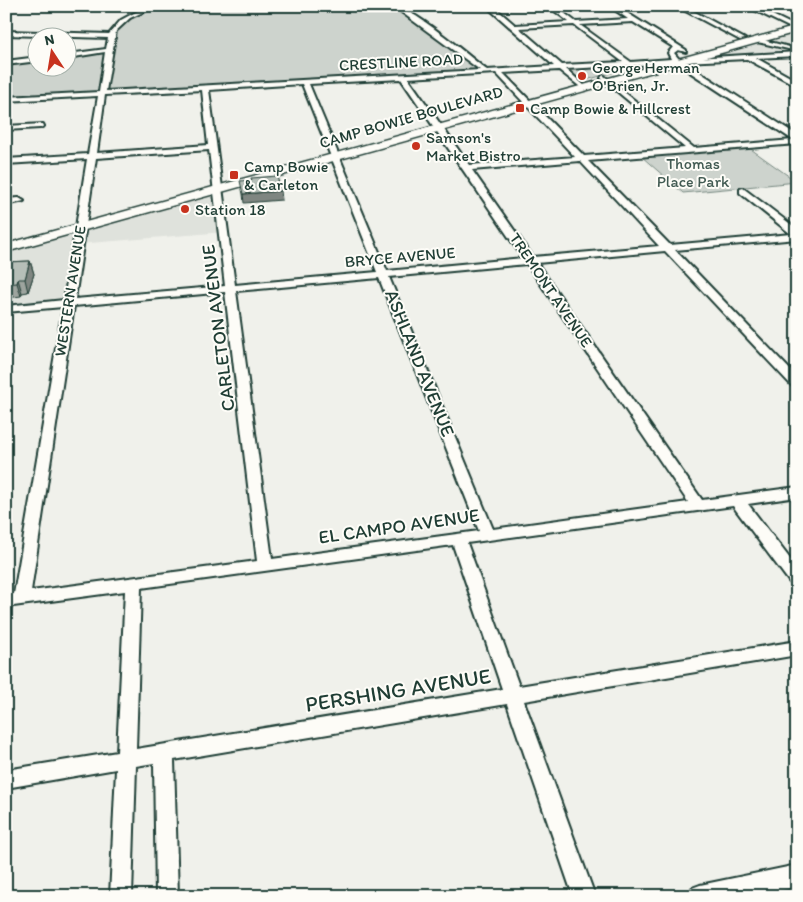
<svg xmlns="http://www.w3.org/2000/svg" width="803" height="902" font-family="Itim,sans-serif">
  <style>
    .built { fill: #dfe2dc }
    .green { fill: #cdd3cd; stroke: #768880 }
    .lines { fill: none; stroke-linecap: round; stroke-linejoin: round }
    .minor-casing { stroke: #1f3d34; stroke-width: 4 }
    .major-casing { stroke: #1f3d34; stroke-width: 3 }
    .minor { fill: #fdfcf7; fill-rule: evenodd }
    .major { fill: #fdfcf7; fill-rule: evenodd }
    .wall { fill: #9da49e; stroke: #1f3d34 }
    .shaded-wall { fill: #7f8681; stroke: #1f3d34 }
    .building { fill: #b6bfb8; stroke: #1f3d34 }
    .poi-dot { fill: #c8321e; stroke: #fdfcf7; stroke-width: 2 }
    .labels { text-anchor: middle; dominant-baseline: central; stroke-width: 4; stroke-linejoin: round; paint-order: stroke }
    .far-street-label { font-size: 16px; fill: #1f3d34; stroke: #fdfcf7 }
    .far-poi-label { font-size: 16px; fill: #1f3d34; stroke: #fdfcf7; text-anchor: start }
    .far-park-label { font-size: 16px; fill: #425b53; stroke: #fdfcf7 }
    .street-label { font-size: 19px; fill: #1f3d34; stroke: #fdfcf7 }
    .near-street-label { font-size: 22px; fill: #1f3d34; stroke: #fdfcf7 }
  </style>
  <rect width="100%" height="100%" fill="#f0f1eb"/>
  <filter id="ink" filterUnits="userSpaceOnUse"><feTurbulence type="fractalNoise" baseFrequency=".02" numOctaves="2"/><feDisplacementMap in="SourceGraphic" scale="10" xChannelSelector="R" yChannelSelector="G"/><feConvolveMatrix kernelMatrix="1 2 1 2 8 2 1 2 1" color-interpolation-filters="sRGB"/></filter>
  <g filter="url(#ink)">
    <path class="built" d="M797 32V53L699 58Z
      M219 192 224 232 78 244 68 304 6 311V251Z"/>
    <path class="green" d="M156 6H393L417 21 480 70 6 98V64L37 60 38 68H68V57L112 51 117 28 148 9Z
      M651 62 579 82 563 67Z
      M748 147 797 182 683 193 641 156Z"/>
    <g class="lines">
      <defs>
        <path id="minor" d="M147 6H156L130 18 116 31 106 91 480 70 393 6C411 6 470 57 487 70L554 66 486 6H493L515 25 569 22 548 6H555L576 22 628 19 609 6H616L686 50V52L678 50 674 53 679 59 797 52V56L756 58 797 81V86L747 59 684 62 797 135V144L588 161 670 245 791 234 740 193V189L743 188 797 229V239L675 250 797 377V388L793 387 665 251 537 263 702 500 797 487V497L748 504 797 568V586L791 584 733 506 467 543 519 686 797 641V655L524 701 595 896H573L507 704 174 760 178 896H156L154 763 136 766 132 896H110L116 769 6 788V770L117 752 125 591 6 607V595L14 594 63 307 6 312V306L64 300 87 159 6 164V159L88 154 98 96 6 101V97L99 92 105 52 68 58V54L106 49 108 38 6 35V31L109 34 121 20ZM633 22 673 47 668 53 671 59 631 62 580 25ZM574 25 623 62 562 65 519 28ZM676 63 793 140 694 148 603 75 601 78 685 148 584 156 503 73 559 70 584 90 586 87 566 69ZM496 73 575 157 469 165 408 78ZM401 79 523 258 387 271 309 84ZM302 84 377 272 235 285 209 90ZM202 90 208 145 97 153 105 95ZM209 150 225 286 75 299 96 158ZM580 161 659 246 533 257 472 170ZM527 264 688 502 493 529 389 277ZM379 278 479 531 272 559 236 291ZM225 292 257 561 31 591 74 306ZM453 545 502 689 136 749 141 588Z
          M676 6H684L745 39 740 40Z
          M746 6H754L797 27V31Z
          M755 38 797 49V51L753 41Z
          M38 57V61L6 65V61Z
          M43 124 44 126 40 128 6 130V126Z
          M6 199 19 198 24 201 6 205Z
          M797 865V887L753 896H689L692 888 700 885Z"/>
        <path id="major" d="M794 27H797V32L6 252V244Z"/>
      </defs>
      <use href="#minor" class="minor-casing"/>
      <use href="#major" class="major-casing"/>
      <use href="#minor" class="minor"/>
      <use href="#major" class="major"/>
    </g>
    <path class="wall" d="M30 261 34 274 28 292 22 293 21 296 8 298 6 294V262Z"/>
    <path class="shaded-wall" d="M281 191 282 200 244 203 243 194Z
      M30 261 34 274 28 292 25 279Z
      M18 279 22 293 21 296 17 283Z"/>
    <path class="building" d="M277 176 281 191 243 194 240 181 252 180 251 178Z
      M30 261 25 279H18L17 283 6 284V262Z"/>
  </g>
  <g class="poi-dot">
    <circle cx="582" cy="76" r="5"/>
    <rect x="515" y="103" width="10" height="10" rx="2.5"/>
    <circle cx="416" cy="146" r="5"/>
    <rect x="229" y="170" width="10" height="10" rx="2.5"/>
    <circle cx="185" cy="209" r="5"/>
  </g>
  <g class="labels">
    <g class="far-street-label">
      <text transform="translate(401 62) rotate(-3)">CRESTLINE ROAD</text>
      <text transform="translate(411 117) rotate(-16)">CAMP BOWIE BOULEVARD</text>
      <text transform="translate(400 257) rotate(-5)">BRYCE AVENUE</text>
      <text transform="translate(551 290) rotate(56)">TREMONT AVENUE</text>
      <text transform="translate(70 291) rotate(-81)">WESTERN AVENUE</text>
    </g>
    <g class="far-poi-label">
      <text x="592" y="67">George Herman<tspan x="592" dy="18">O'Brien, Jr.</tspan></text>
      <text x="530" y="108">Camp Bowie &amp; Hillcrest</text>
      <text x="426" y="137">Samson's<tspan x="426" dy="18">Market Bistro</tspan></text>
      <text x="244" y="166">Camp Bowie<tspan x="244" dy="18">&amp; Carleton</tspan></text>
      <text x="195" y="209">Station 18</text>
    </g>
    <g class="far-park-label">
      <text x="693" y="163">Thomas<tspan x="693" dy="18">Place Park</tspan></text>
    </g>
    <g class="street-label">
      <text transform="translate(218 328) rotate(-97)">CARLETON AVENUE</text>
      <text transform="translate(420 363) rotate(68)">ASHLAND AVENUE</text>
      <text transform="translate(399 526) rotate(-8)">EL CAMPO AVENUE</text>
    </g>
    <g class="near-street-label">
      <text transform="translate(398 690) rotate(-9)">PERSHING AVENUE</text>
    </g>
  </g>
  <rect width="803" height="902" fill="none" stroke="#fdfcf7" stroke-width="25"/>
  <rect x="12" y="12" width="778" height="877" fill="none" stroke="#1f3d34" stroke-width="2" filter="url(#ink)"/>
  <g transform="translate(52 52) rotate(348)"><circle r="24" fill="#fdfcf7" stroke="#a4b0a9"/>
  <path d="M0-4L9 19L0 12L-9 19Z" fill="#c8321e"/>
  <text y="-8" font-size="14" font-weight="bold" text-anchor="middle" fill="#1f3d34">N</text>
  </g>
</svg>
